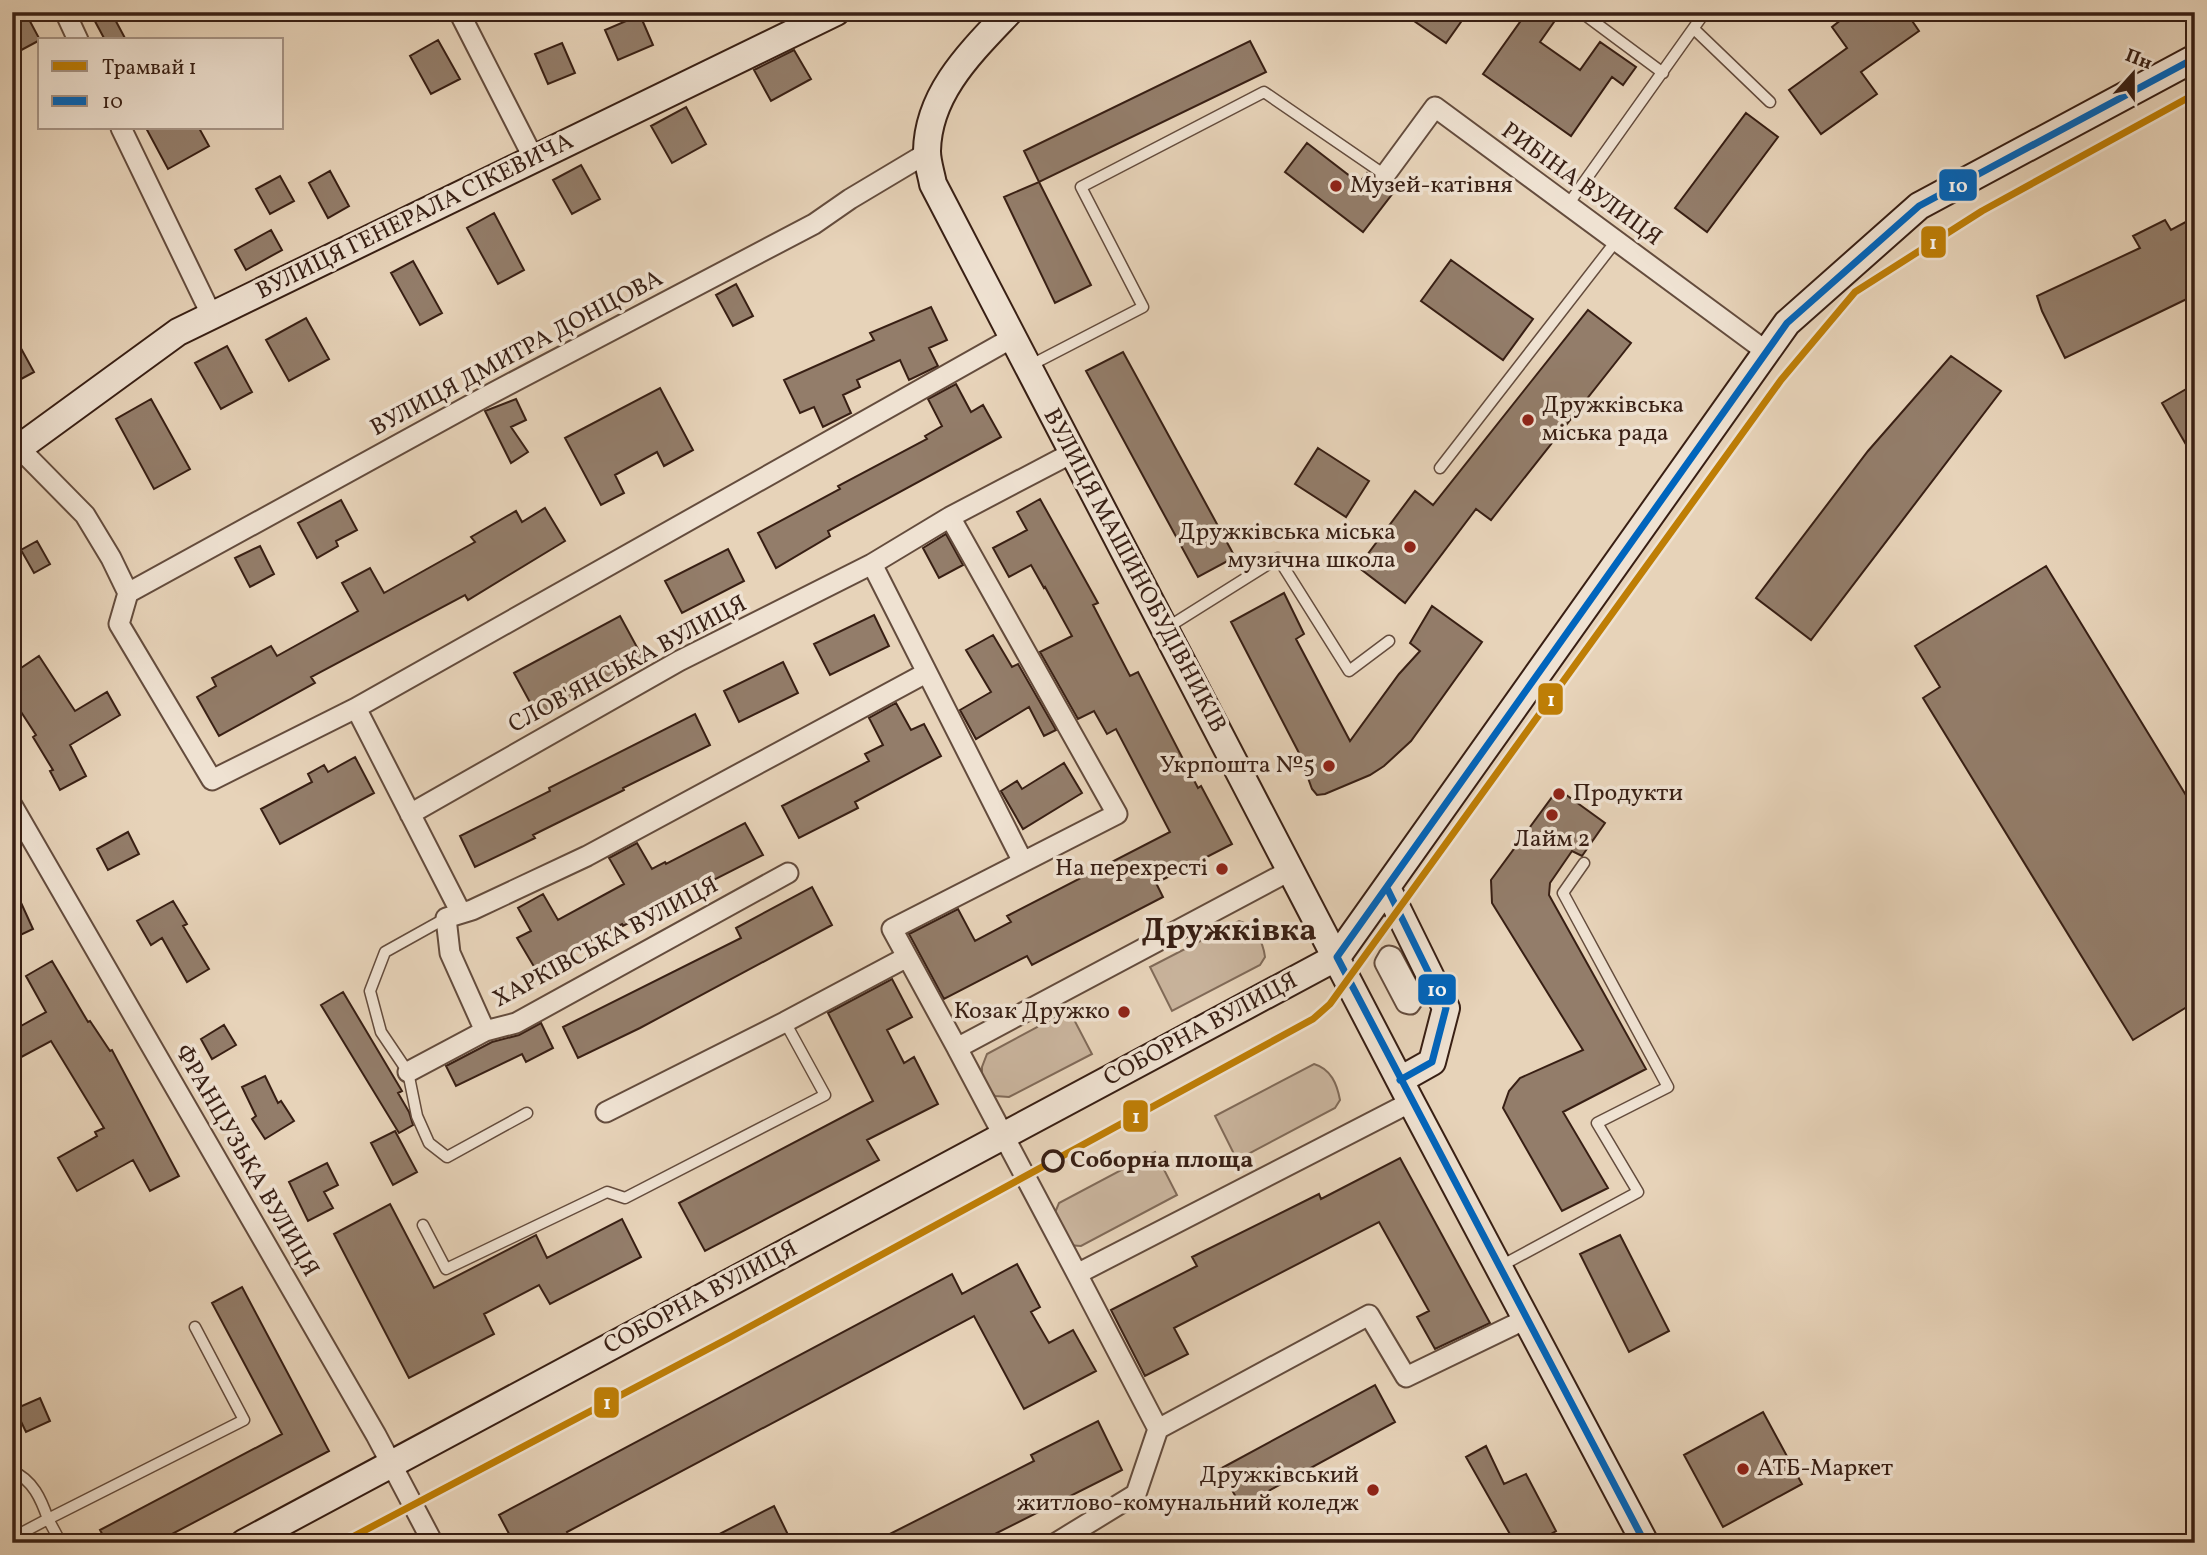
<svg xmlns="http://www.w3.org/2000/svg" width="2207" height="1555" font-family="Vollkorn,serif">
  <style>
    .green { fill: #c9b49d; stroke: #806a58; stroke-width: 2 }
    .building { fill: #937d6a; stroke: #381f14; stroke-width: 2 }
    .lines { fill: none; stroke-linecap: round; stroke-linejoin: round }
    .lane-casing { stroke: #644c3d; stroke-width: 13 }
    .street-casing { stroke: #644c3d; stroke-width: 23 }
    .secondary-casing { stroke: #381f14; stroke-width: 30 }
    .lane { stroke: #efe2d2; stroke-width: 10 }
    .street { stroke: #efe2d2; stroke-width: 19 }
    .secondary { stroke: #efe2d2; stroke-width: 26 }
    .bus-1-casing { stroke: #efe2d2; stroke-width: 12 }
    .bus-1 { stroke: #0065bd; stroke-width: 7 }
    .tram-1-casing { stroke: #efe2d2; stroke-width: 12 }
    .tram-1 { stroke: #be7e06; stroke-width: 7 }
    .poi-dot { fill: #8f2418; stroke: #efe2d2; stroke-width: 2.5 }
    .stop-dot { fill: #efe2d2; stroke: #381f14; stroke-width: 3.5 }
    .labels { text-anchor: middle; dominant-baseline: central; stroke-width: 7; stroke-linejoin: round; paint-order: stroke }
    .street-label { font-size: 24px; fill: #381f14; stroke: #efe2d2 }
    .poi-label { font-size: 24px; fill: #381f14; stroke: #efe2d2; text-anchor: end }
    .stop-label { font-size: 24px; font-weight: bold; fill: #381f14; stroke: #efe2d2; text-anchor: start }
    .district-label { font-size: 32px; font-weight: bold; fill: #381f14; stroke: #efe2d2 }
    .line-badge { stroke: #efe2d2; stroke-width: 2.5 }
    .badge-label { font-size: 19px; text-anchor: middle; font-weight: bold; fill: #fff }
  </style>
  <rect width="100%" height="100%" fill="#e7d3b9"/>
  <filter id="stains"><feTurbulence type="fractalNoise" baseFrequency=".00286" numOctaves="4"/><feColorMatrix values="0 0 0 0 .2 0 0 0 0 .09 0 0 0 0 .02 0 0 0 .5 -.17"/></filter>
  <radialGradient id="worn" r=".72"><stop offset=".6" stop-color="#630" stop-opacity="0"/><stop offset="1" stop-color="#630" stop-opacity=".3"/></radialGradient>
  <path class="green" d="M1239 921C1254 925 1263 941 1265 957L1260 965 1172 1011 1150 967Z
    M1069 1010 1092 1054 1009 1097 995 1096 982 1082V1067L987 1054Z
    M1314 1064C1331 1069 1337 1084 1340 1100L1335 1108 1237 1160 1215 1116Z
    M1155 1152 1177 1195 1081 1246 1067 1245 1054 1215 1059 1203Z"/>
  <path class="building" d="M12 12H25L40 40 12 55Z
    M90 12H111L126 40H105Z
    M1401 12H1468L1446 43Z
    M1527 12H1561L1540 42 1580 70 1600 42 1636 67 1623 85 1612 77 1571 136 1483 74Z
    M1851 12H1906L1919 31 1861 72 1877 94 1821 134 1789 90 1847 48 1832 27Z
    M640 15 653 45 618 60 605 30Z
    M438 40 460 79 431 94 410 56Z
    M1250 41 1266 72 1039 182 1024 151Z
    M562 43 575 73 548 84 535 54Z
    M794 50 811 79 771 101 754 70Z
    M686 107 706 144 672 163 651 126Z
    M1746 113 1778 137 1707 232 1675 208Z
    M146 128H199L209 146 168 169Z
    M1307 143 1359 183 1367 173 1377 184 1393 193 1363 232 1285 172Z
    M581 165 600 199 572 214 553 180Z
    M330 171 349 206 328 218 309 183Z
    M280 176 294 201 270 214 256 189Z
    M1039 182 1091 285 1055 303 1004 197Z
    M494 213 524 270 498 284 467 228Z
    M2195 217V295L2065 358 2042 311 2037 296 2140 248 2133 236 2165 220 2171 230Z
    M271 230 282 250 246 270 235 250Z
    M1451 260 1533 319 1503 360 1421 301Z
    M413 261 442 313 420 325 391 273Z
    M736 284 753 316 733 326 716 295Z
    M931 307 947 340 929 348 938 366 909 380 900 360 857 380 860 387 843 395 851 413 823 427 814 407 800 413 784 380 874 340 870 333Z
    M1588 310 1631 343 1491 520 1476 509 1405 603 1358 567 1415 491 1433 505Z
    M306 318 329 359 289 381 266 340Z
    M12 332 34 372 12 384Z
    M227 346 252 392 221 409 195 363Z
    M1123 352 1235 557 1198 577 1086 371Z
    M1951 356 2001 391 1811 640 1756 598 1868 451Z
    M956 384 971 412 983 405 1001 437 828 531 830 536 776 568 758 533 840 489 838 486 927 439 925 436 942 426 928 399Z
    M2195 384V460L2162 403Z
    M660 388 693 450 664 466 657 452 615 475 624 493 601 505 565 438Z
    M151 399 190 469 154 489 116 419Z
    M516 399 526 420 511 427 528 452 511 463 485 411Z
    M1318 448 1369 481 1346 517 1295 484Z
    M1040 499 1098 603 1093 605 1130 676 1138 672 1198 788 1201 786 1232 844 1156 883 1163 897 1032 965 1027 956 944 999 909 934 958 909 975 941 1011 922 1007 916 1170 832 1116 729 1107 734 1094 711 1078 719 1040 652 1072 636 1045 587 1044 588 1031 565 1009 577 993 548 1027 530 1017 512Z
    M341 500 357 530 336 541 338 546 317 558 298 523Z
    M545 508 565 541 468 600 465 595 311 677 315 683 219 736 197 697 216 686 212 678 271 646 277 656 358 611 342 583 370 568 384 593 475 542 471 537 516 511 522 522Z
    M946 534 963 565 939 578 923 548Z
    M37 541 50 564 34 573 21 550Z
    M260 546 274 574 250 587 235 558Z
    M728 549 744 581 682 613 665 581Z
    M2046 566 2195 810V1002L2133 1040 1923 698 1940 687 1915 646Z
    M1284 593 1304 634 1296 639 1350 741 1399 674 1420 651 1410 643 1432 606 1482 642 1411 741 1384 766 1370 775 1325 794 1317 795 1312 789 1299 753 1231 622Z
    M874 615 889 646 830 675 814 644Z
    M620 616 644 660 538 717 514 673Z
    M993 635 1012 667 1018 664 1056 730 1044 736 1029 707 976 739 960 710 991 692 966 650Z
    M39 656 75 711 107 692 120 715 70 745 86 776 60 790 50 771 53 770 33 737 36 735 12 698V674Z
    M783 662 798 693 739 722 724 691Z
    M896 703 911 730 924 724 941 756 855 802 858 808 799 838 782 806 869 761 865 754 883 745 869 718Z
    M695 714 710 745 623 788 624 790 533 835 535 838 475 867 460 836 550 791 549 788Z
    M355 757 374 793 280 844 261 809 312 782 308 774 324 765 328 772Z
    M1064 763 1082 793 1023 829 1001 791 1017 781 1022 789Z
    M1558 789 1605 823 1582 856 1572 851 1550 883 1549 895 1646 1069 1563 1112 1608 1188 1562 1211 1503 1108 1509 1091 1520 1078 1583 1050 1492 903 1491 880Z
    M745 823 763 855 623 926 622 924 536 970 517 938 531 931 518 908 543 894 558 920 624 884 609 858 637 843 652 869 665 862 666 864Z
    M128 832 139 854 108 870 97 849Z
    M12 883 33 929 12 939Z
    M812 887 832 925 640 1028 578 1058 563 1027 741 938 736 928Z
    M173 901 187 924 183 926 209 969 187 982 162 938 151 945 137 921Z
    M52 961 88 1022 90 1021 110 1051 112 1050 179 1176 150 1191 133 1160 77 1191 58 1158 97 1136 95 1132 104 1128 51 1041 12 1062V1031L46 1012 26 976Z
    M892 979 912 1017 887 1030 904 1063 914 1057 938 1104 867 1140 879 1160 705 1251 679 1203 873 1101 828 1013Z
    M343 992 402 1091 398 1093 409 1112 413 1125 399 1133 321 1005Z
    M541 1023 553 1048 526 1062 522 1054 456 1086 446 1066 492 1042 519 1035Z
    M224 1025 236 1045 212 1059 201 1039Z
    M265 1076 278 1103 281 1101 294 1121 265 1139 252 1119 256 1116 242 1087Z
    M395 1131 417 1172 393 1185 371 1143Z
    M1400 1158 1490 1323 1435 1349 1417 1317 1429 1311 1379 1222 1174 1328 1188 1354 1145 1376 1111 1310 1197 1266 1192 1257 1319 1194 1321 1199Z
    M327 1163 338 1185 324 1192 333 1208 308 1221 289 1182Z
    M390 1204 434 1288 536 1235 547 1258 622 1219 641 1257 550 1304 539 1285 484 1314 494 1334 409 1378 334 1234Z
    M1620 1235 1669 1331 1629 1352 1580 1254Z
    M1017 1264 1040 1307 1031 1312 1049 1343 1073 1330 1096 1371 1024 1409 974 1316 567 1532 573 1543H514L499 1515 952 1274 962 1294Z
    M242 1287 329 1451 155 1543H107L100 1530 282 1434 212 1303Z
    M1375 1385 1395 1422 1241 1506 1220 1469Z
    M40 1398 50 1421 26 1432 15 1409Z
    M1763 1412 1802 1484 1723 1527 1684 1455Z
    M1098 1421 1122 1470 977 1543H872L1034 1461 1031 1455Z
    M1486 1446 1504 1484 1526 1474 1556 1531 1535 1543H1515L1466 1457Z
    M774 1506 792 1543H702Z"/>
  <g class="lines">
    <defs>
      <path id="lane" d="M1581 12 1663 73
        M1694 29 1770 102
        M1567 206 1705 12
        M1031 365 1143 307 1081 187 1264 92 1385 175
        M1440 468 1616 241
        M1165 629 1278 558 1349 671 1389 641
        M446 918 385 952 370 991 381 1032 408 1072 417 1116 429 1143 447 1157 527 1113
        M423 1225 446 1269 607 1192 625 1198 825 1095 785 1022
        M1499 1267 1638 1192 1597 1123 1668 1087 1563 893 1584 863
        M12 1471C33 1480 41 1499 48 1519L12 1538
        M61 1543 48 1519 244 1420 195 1327"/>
      <path id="street" d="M65 12 78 40
        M459 12 534 159
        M121 128 212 316
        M1385 175 1435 107 1767 352
        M19 448 85 515 111 558 128 593 119 624 212 780 356 708 461 913
        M950 517 872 564 1023 862
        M128 593 483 398 814 224 850 199 927 153
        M356 708 1012 338
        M12 805 376 1435 433 1543
        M410 814 679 661 872 564
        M1291 870 957 1048 1077 1274 1411 1102
        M1389 956 1392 957 1414 998 1410 1004 1406 1003 1385 963Z
        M485 1031 450 953 446 918 472 910 587 856 926 673
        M957 1048 892 929 1117 814 950 517 1072 453
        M408 1072 485 1031 516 1023 788 873
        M606 1112 785 1022 907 957
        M1077 1274 1158 1429
        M1056 1543 1136 1494 1158 1429 1369 1315 1406 1377 1526 1319"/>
      <path id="secondary" d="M1009 12C971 52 928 93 927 151 927 162 931 173 933 184L1411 1102 1645 1543
        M12 453 178 332 836 12
        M1387 888 1446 1008 1432 1062 1400 1080
        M244 1543 1337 957 1787 323 1919 206 2195 58"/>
    </defs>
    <use href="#lane" class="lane-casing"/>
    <use href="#street" class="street-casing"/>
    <use href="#secondary" class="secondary-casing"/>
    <use href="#lane" class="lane"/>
    <use href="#street" class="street"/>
    <use href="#secondary" class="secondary"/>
    <defs>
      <path id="bus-1" d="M1387 888 1446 1008 1432 1062 1400 1080
        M1645 1543 1337 957 1787 323 1919 206 2195 58"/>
    </defs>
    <use href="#bus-1" class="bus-1-casing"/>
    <use href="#bus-1" class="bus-1"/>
    <defs>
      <path id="tram-1" d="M341 1543 729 1338 1313 1019 1330 1004 1781 380 1855 292 1982 211 2195 94"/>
    </defs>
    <use href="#tram-1" class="tram-1-casing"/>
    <use href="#tram-1" class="tram-1"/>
  </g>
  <g class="poi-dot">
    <circle cx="1336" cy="186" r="7"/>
    <circle cx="1528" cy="420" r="7"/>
    <circle cx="1410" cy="547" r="7"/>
    <circle cx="1329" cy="766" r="7"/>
    <circle cx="1559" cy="794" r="7"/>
    <circle cx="1552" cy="815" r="7"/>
    <circle cx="1222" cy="869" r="7"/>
    <circle cx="1124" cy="1012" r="7"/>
    <circle cx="1743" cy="1469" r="7"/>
    <circle cx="1373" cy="1490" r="7"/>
  </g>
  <circle class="stop-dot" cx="1053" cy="1161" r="10"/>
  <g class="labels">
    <g class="street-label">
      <text transform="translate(1581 185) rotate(36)">РИБІНА ВУЛИЦЯ</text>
      <text transform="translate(415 217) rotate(-26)">ВУЛИЦЯ ГЕНЕРАЛА СІКЕВИЧА</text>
      <text transform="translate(517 354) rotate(-28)">ВУЛИЦЯ ДМИТРА ДОНЦОВА</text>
      <text transform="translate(1134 571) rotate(62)">ВУЛИЦЯ МАШИНОБУДІВНИКІВ</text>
      <text transform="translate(628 665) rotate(-28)">СЛОВ'ЯНСЬКА ВУЛИЦЯ</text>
      <text transform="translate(606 943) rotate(-28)">ХАРКІВСЬКА ВУЛИЦЯ</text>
      <text transform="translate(1201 1030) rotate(-28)">СОБОРНА ВУЛИЦЯ</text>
      <text transform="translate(246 1161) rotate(60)">ФРАНЦУЗЬКА ВУЛИЦЯ</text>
      <text transform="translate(701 1298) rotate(-28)">СОБОРНА ВУЛИЦЯ</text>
    </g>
    <g class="poi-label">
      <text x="1350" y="186" text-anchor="start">Музей-катівня</text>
      <text x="1542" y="406" text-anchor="start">Дружківська<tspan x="1542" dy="28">міська рада</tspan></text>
      <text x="1396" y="533">Дружківська міська<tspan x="1396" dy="28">музична школа</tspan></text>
      <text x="1315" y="766">Укрпошта №5</text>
      <text x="1573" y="794" text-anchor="start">Продукти</text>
      <text x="1552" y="840" text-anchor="middle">Лайм 2</text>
      <text x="1208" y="869">На перехресті</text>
      <text x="1110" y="1012">Козак Дружко</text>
      <text x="1757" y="1469" text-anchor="start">АТБ-Маркет</text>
      <text x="1359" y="1476">Дружківський<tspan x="1359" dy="28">житлово-комунальний коледж</tspan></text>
    </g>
    <g class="stop-label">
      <text x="1070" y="1161">Соборна площа</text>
    </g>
    <g class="district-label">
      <text x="1229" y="932">Дружківка</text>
    </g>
  </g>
  <g class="line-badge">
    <rect x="1938" y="168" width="40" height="34" rx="7" fill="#0065bd"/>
    <rect x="1920" y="225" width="27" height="34" rx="7" fill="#be7e06"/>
    <rect x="1537" y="682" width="27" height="34" rx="7" fill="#be7e06"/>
    <rect x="1417" y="973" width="40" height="33" rx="7" fill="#0065bd"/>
    <rect x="1122" y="1099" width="27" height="34" rx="7" fill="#be7e06"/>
    <rect x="593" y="1386" width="27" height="33" rx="7" fill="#be7e06"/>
  </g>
  <g class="badge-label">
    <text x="1958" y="192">10</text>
    <text x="1933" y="249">1</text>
    <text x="1551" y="706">1</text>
    <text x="1437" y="996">10</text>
    <text x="1136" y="1123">1</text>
    <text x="607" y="1409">1</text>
  </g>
  <rect width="2207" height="1555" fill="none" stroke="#e7d3b9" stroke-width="42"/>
  <rect x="14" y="14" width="2179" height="1527" fill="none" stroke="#381f14" stroke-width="3.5"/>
  <rect x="21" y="21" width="2165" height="1513" fill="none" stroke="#381f14" stroke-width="2"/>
  <rect x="38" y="38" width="245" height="91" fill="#efe2d2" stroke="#a69486" stroke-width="2"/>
  <rect x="52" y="61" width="35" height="10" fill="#be7e06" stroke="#a69486" stroke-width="2"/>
  <text x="102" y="74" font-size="21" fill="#381f14">Трамвай 1</text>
  <rect x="52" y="96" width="35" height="10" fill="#0065bd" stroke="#a69486" stroke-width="2"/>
  <text x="102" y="108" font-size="21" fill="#381f14">10</text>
  <g transform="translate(2133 74) rotate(21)" stroke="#efe2d2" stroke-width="5" paint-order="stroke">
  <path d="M0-5L12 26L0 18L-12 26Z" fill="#381f14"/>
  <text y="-10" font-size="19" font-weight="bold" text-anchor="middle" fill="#381f14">Пн</text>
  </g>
  <rect width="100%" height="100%" filter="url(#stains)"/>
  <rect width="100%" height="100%" fill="url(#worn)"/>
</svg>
